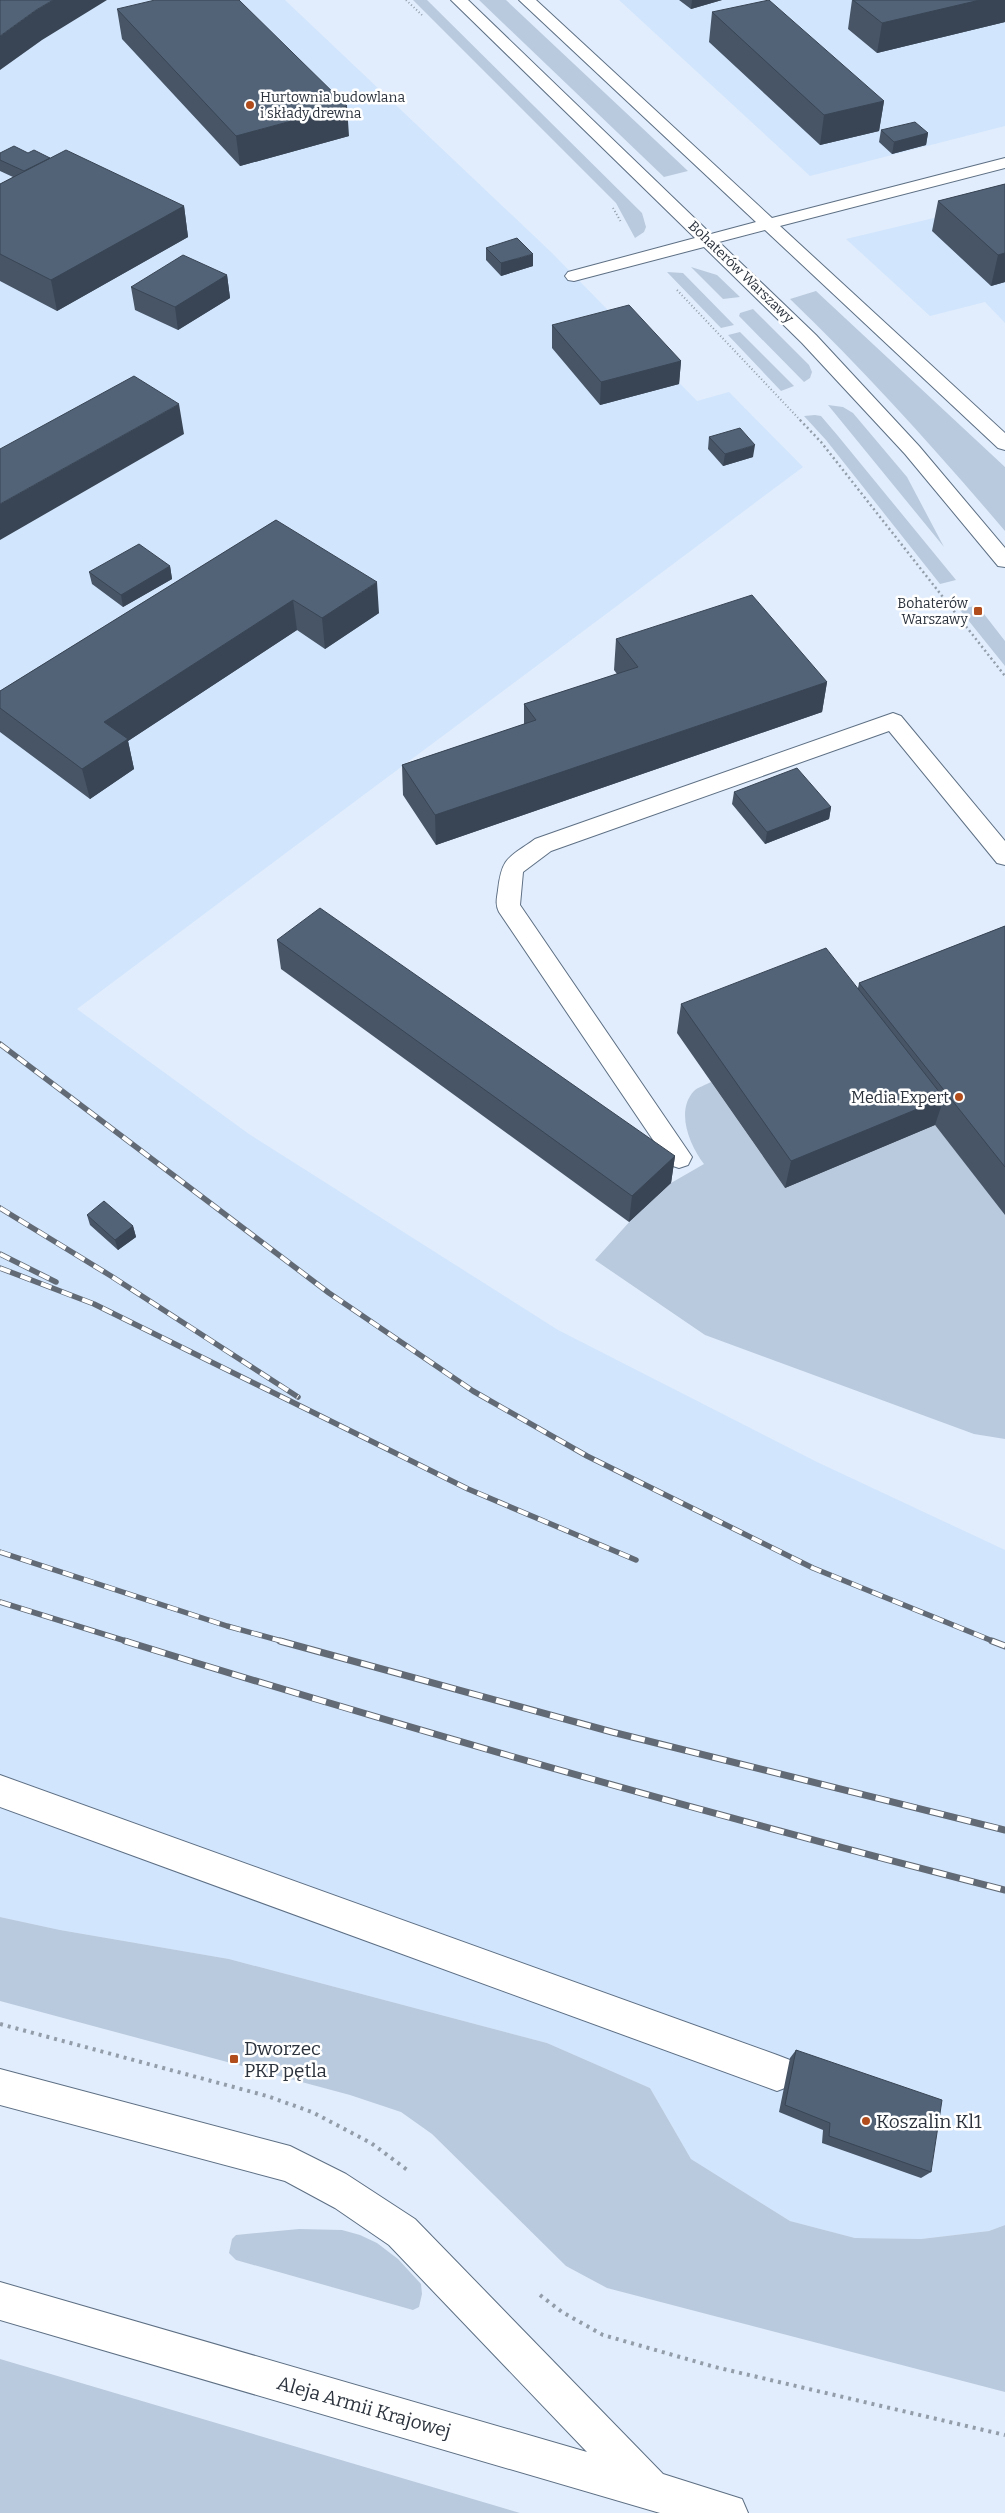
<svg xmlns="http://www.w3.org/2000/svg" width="1005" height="2513" font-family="Bitter,serif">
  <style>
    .built { fill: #d1e5fd }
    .green { fill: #bacade }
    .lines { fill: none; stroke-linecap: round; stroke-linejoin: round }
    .minor-casing { stroke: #5d6f84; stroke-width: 2 }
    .path-far2 { stroke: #939daa; stroke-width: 2; stroke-dasharray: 1 2.5; stroke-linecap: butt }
    .path-far1 { stroke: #939daa; stroke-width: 2.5; stroke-dasharray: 2 3; stroke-linecap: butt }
    .path { stroke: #939daa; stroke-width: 4; stroke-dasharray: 3 5; stroke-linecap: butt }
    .minor { fill: #fff; fill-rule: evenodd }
    .rail-far1-casing { stroke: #616a75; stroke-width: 5.5 }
    .rail-casing { stroke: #616a75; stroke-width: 7 }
    .rail-far1 { stroke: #fff; stroke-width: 4; stroke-dasharray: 11; stroke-linecap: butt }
    .rail { stroke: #fff; stroke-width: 5; stroke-dasharray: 14; stroke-linecap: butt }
    .wall { fill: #475567 }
    .shaded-wall { fill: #394554 }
    .building { fill: #526378; stroke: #394554 }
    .poi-dot { fill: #b14d1d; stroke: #fff; stroke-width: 2 }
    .labels { text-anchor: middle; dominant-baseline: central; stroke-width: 5; stroke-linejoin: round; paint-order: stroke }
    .far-poi-label { font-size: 14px; fill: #2c333d; stroke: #fff; text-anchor: start }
    .far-street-label { font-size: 14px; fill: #2c333d; stroke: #fff }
    .poi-label { font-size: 16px; fill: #2c333d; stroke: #fff; text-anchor: end }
    .near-poi-label { font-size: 19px; fill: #2c333d; stroke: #fff; text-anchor: start }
    .near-street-label { font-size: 19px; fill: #2c333d; stroke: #fff }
  </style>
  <rect width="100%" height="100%" fill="#e1edfc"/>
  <path class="built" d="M0 0H285L552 253 697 401 729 392 803 467 77 1009 249 1134 558 1330 817 1462 1005 1550V2225L989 2231 921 2239 855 2238 790 2221 691 2159 650 2088 547 2043 229 1959 60 1930 0 1917Z
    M619 0H1005V126L810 176Z
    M1005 201V323L985 302 930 316 846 239Z"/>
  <path class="green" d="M413 0H427L642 213 646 227 644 232 635 238 616 203Z
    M479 0H506L688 171 664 177Z
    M691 267 717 275 740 297 723 299Z
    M667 272 683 273 734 325 721 328Z
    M816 291 1005 467V531C936 450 866 372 790 299Z
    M753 309 809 365 812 372 810 378 804 382 739 316 740 313Z
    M740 332 794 386 781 391 728 335Z
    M828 405 843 407 853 413 907 477 944 547Z
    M815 415 821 416 838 436 956 580 940 584 826 440 804 416Z
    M977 605 1005 641V666L960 610Z
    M711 1082 785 1188 935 1125 977 1178 1005 1166V1439L974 1434 705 1335 595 1260 632 1219 671 1183 704 1164C690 1146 675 1111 694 1091 698 1087 706 1085 711 1082Z
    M0 1917 60 1930 229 1959 547 2043 650 2088 691 2159 790 2221 855 2238 921 2239 989 2231 1005 2225V2392L607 2288 566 2266 432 2134 401 2112 350 2095 0 2001Z
    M299 2229 342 2230 360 2235 377 2243 398 2259 421 2284 422 2294 419 2307 413 2310 236 2260 229 2253 232 2239 236 2235Z
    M0 2359 520 2513H0Z"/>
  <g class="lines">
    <defs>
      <path id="minor" d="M451 0H468L711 234 756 222 519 0H536L772 218 1005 158V168L780 226 1005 433V450L998 448 765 230 719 242 816 335 919 446 1005 548V567L998 566 905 454 802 343 704 247 574 281 568 280 565 276 568 272 695 238Z
        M893 713 901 716 1005 841V865L997 863 889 731 551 851 523 872 520 905 692 1157 688 1165 679 1168 670 1165 499 912C495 904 497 898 498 890 502 856 509 858 535 839Z
        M0 1775 777 2055 790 2060 795 2073 790 2086 777 2091 0 1807Z
        M0 2069 290 2146 346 2174 415 2219 663 2474 742 2499 748 2513H660L0 2320V2282L587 2452 389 2245 335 2208 285 2181 0 2105Z"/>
    </defs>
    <use href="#minor" class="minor-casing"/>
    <path class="path-far2" d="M406 0 422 15
      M613 208 621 222
      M677 290 802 422"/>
    <path class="path-far1" d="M800 420 821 442 1005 676"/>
    <path class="path" d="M0 2024 267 2096 312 2112 371 2143 410 2172
      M540 2295 562 2312 603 2335 715 2367 1005 2435"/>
    <use href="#minor" class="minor"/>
    <defs>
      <path id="rail-far1" d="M0 1044 329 1293 473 1391 587 1456 813 1568 995 1642
        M0 1208 111 1276 298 1397
        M0 1254 56 1282
        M0 1268 94 1304 468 1489 636 1560
        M0 1552 227 1626 285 1642
        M0 1602 129 1642"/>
      <path id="rail" d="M125 1641C416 1731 710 1815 1005 1890
        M280 1641 612 1732 1005 1830
        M992 1641 1005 1646"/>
    </defs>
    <use href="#rail-far1" class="rail-far1-casing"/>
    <use href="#rail" class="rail-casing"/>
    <use href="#rail-far1" class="rail-far1"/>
    <use href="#rail" class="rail"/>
  </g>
  <path class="wall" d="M679 0H722L691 9Z
    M852 0H1005V22L877 53 848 29Z
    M117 9 349 136 240 166 122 39Z
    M712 12 884 101 879 131 820 145 709 42Z
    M881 130 928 133 926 145 892 154 879 142Z
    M0 153H28L50 158 184 206 188 237 57 311 0 281V184L13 177 0 171Z
    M1005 184V282L991 286 932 231 938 201Z
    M486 248 533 266 501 276 486 260Z
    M227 275 230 298 178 330 135 310 131 287Z
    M552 325 681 361 679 384 600 405 552 348Z
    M709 437 753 457 723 466 708 449Z
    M276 520 379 613 325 649 297 630 128 741 134 769 90 799 0 732V691Z
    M170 566 172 579 123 607 92 584 89 572Z
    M616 639 827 682 822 712 436 845 403 795 402 765 524 724V704L617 674 614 670Z
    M734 792 831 807 829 819 765 844 732 804Z
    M1005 926V1215L935 1125 785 1188 677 1033 681 1004 858 988 859 983Z
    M277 940 675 1156 671 1183 629 1222 281 969Z
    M87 1215 133 1226 136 1237 118 1250 90 1225Z
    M796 2050 931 2172 921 2178 822 2143 823 2130 779 2112 790 2058Z"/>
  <path class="shaded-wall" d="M53 0H107L42 40 0 70V36L36 10Z
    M692 0H722L691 9Z
    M980 0H1005V22L877 53 882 23Z
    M884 101 879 131 820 145 824 115Z
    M347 106 349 136 240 166 236 136Z
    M928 133 926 145 892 154 894 142Z
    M184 206 188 237 57 311 51 280Z
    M1005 253V282L991 286 998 255Z
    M533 254V266L501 276V263Z
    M227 275 230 298 178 330 175 307Z
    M681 361 679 384 600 405 601 382Z
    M179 404 184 434 0 540V504Z
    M755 445 753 457 723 466 725 454Z
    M170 566 172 579 123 607 121 595Z
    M377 582 379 613 325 649 322 618Z
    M293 600 297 630 128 741 134 769 90 799 82 769 104 722Z
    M827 682 822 712 436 845 435 815Z
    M831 807 829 819 765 844 767 832Z
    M944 1098 935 1125 785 1188 791 1161Z
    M675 1156 671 1183 629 1222 632 1196Z
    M133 1226 136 1237 118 1250 115 1240Z"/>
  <path class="building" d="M0 0H53L36 10 0 36Z
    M155 0H239L347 106 236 136 117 9Z
    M769 0 884 101 824 115 712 12Z
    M853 0H980L882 23Z
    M915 122 928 133 894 142 881 130Z
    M14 146 28 153 34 150 50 158 24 171 0 160V153Z
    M66 150 184 206 51 280 0 254V184Z
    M1005 184V253L998 255 938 201Z
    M517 238 533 254 501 263 486 248Z
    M183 255 227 275 175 307 131 287Z
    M629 305 681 361 601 382 552 325Z
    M134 376 179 404 0 504V449Z
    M740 428 755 445 725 454 709 437Z
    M276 520 377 582 322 618 293 600 104 722 128 739 82 769 0 708V691Z
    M139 544 170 566 121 595 89 572Z
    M752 595 827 682 435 815 402 765 536 720 524 704 638 667 616 639Z
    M797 768 831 807 767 832 734 792Z
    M320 908 675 1156 632 1196 277 940Z
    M1005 926V1167L859 983Z
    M826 948 944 1098 791 1161 681 1004Z
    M104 1201 133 1226 115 1240 87 1215Z
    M796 2050 942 2100 931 2172 829 2136 830 2123 785 2105Z"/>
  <g class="poi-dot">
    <circle cx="250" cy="105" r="5"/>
    <rect x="973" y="606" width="10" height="10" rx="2.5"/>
    <circle cx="959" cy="1097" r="5"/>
    <rect x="229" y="2054" width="10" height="10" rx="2.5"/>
    <circle cx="866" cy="2121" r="5"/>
  </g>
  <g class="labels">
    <g class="far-poi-label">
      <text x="260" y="97">Hurtownia budowlana<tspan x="260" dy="16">i składy drewna</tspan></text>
      <text x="968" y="603" text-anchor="end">Bohaterów<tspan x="968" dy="16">Warszawy</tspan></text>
    </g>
    <g class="far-street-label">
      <text transform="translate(741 272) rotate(44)">Bohaterów Warszawy</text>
    </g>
    <g class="poi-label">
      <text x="949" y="1097">Media Expert</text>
    </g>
    <g class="near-poi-label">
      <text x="244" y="2048">Dworzec<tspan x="244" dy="22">PKP pętla</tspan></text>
      <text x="876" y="2121">Koszalin Kl1</text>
    </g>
    <g class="near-street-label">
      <text transform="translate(364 2407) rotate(16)">Aleja Armii Krajowej</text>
    </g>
  </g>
</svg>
